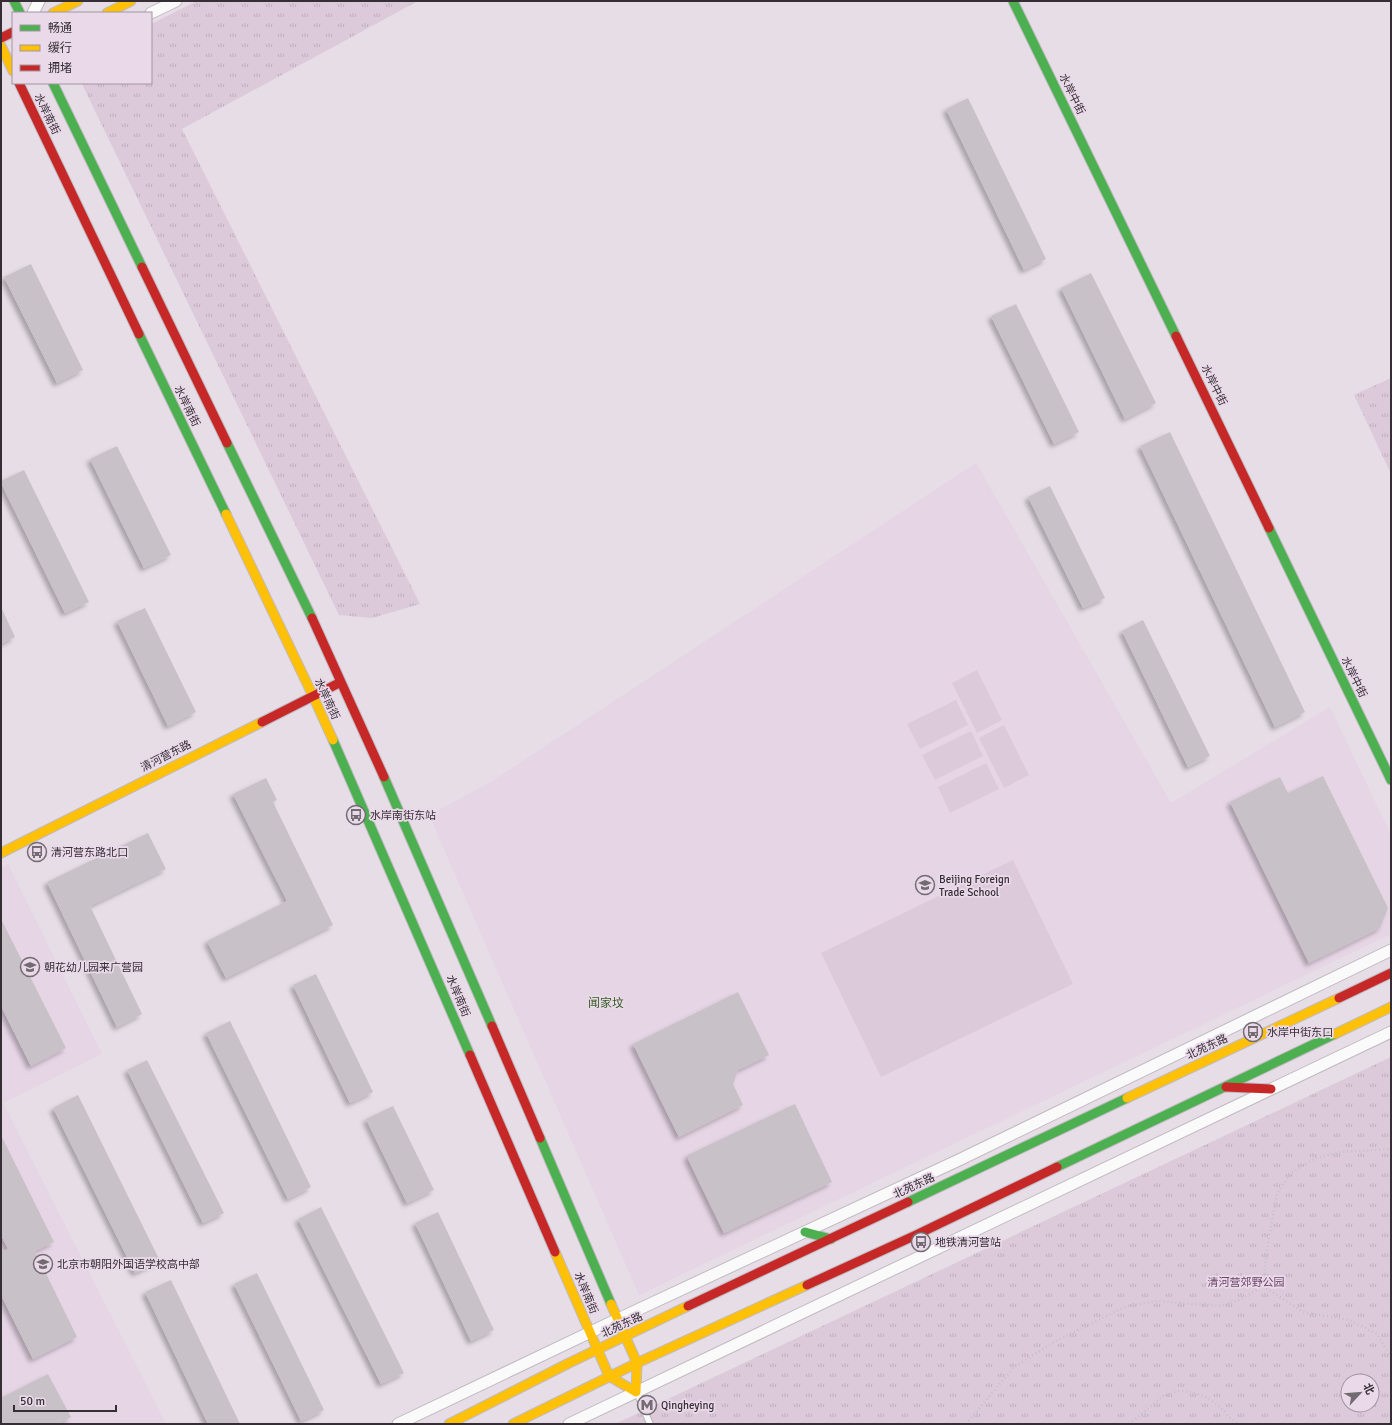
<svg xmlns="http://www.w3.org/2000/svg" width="1392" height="1425" font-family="Signika,'Noto Sans SC',sans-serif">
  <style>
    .built { fill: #e6d5e5 }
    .grass { fill: url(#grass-tufts); fill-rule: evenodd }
    .pitch { fill: #dccadb }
    .building { fill: #c8c1c8; filter: url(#shadow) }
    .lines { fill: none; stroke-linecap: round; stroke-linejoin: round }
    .lane-casing { stroke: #c1bac1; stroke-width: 8 }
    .street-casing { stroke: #c1bac1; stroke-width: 13 }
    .fast-casing { stroke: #c1bac1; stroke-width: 11 }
    .slow-casing { stroke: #c1bac1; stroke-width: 11 }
    .jam-casing { stroke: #c1bac1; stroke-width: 11 }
    .path { stroke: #c5c1c4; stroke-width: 2.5; stroke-dasharray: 1 3; stroke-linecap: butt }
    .lane { stroke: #fbfafb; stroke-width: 5.5 }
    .street { stroke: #fbfafb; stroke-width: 11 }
    .fast { stroke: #4caf50; stroke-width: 9 }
    .slow { stroke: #ffc107; stroke-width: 9 }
    .jam { stroke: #c62828; stroke-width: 9 }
    .labels { text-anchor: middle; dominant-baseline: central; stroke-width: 3.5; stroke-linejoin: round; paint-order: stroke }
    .street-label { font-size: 11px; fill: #352e34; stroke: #ead9e9 }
    .poi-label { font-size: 11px; fill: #352e34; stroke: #ead9e9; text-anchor: start }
    .park-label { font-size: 11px; fill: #6b456a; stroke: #ead9e9 }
    .neighbourhood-label { font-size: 12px; fill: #345e23; stroke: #ead9e9 }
  </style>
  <defs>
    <pattern id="grass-tufts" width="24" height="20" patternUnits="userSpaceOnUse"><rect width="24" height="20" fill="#dccadb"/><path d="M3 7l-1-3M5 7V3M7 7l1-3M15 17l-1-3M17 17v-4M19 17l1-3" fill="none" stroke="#bdaebd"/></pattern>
    <filter id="shadow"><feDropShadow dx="-3.5" dy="3.5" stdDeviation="2" flood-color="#0004"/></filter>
  </defs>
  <rect width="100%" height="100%" fill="#e6dde6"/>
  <path class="built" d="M976 463 1171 803 1330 707 1391 835V934L639 1295 429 815 491 782Z
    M8 864 102 1054 3 1103 166 1424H1V868Z"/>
  <path class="grass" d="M197 1H418L182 129 420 604 372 618 339 615 82 84V83H151V24Z
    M1391 378V474L1354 395Z
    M1391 1057V1424H615ZM1348 1381H1372V1405H1348Z"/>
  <path class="pitch" d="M977 670 1002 720 977 733 952 683Z
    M956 700 968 725 920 749 907 724Z
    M1004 725 1029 775 1004 788 979 738Z
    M971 731 983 756 935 780 922 755Z
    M986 763 999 789 950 813 938 787Z
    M1013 860 1073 984 881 1077 821 953Z"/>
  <path class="building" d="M968 98 1046 259 1024 270 946 109Z
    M31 264 83 370 57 383 4 277Z
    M1091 273 1156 403 1125 419 1061 288Z
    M1016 304 1079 432 1054 444 991 316Z
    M1170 432 1305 712 1275 727 1140 446Z
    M117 446 171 555 144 568 90 459Z
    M24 470 89 602 65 613 1 483V481Z
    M1050 486 1105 598 1083 608 1028 497Z
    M1 607 15 637 1 644Z
    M145 608 196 712 168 726 117 621Z
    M1143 620 1210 756 1188 767 1122 631Z
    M1323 776 1388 908 1380 928 1309 963 1230 802 1280 777 1288 793Z
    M266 778 277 800 273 802 333 925 226 978 207 941 287 901 233 794Z
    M148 833 166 869 90 906 142 1014 117 1027 47 882Z
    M1 919 66 1048 31 1066 1 1006Z
    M316 974 373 1092 350 1103 293 985Z
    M738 992 769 1055 738 1070 733 1084 743 1105 679 1137 633 1044Z
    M230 1021 311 1187 288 1199 206 1033Z
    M147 1060 224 1213 203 1223 127 1070Z
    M78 1095 160 1261 135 1273 53 1108Z
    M795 1104 832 1182 724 1233 688 1159V1155Z
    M393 1106 434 1190 407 1203 366 1119Z
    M1 1135 54 1242 35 1251 77 1337 33 1359 1 1295V1252L8 1249 1 1235Z
    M321 1207 404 1373 381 1384 298 1219Z
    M438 1212 494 1330 471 1341 415 1223Z
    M257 1273 324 1410 301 1421 234 1284Z
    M171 1280 240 1424H208L145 1292Z
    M48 1374 71 1417 58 1424H1V1398Z"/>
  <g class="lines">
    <defs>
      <path id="lane" d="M637 1393 650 1424"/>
      <path id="street" d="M33 13 39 1
        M151 13 176 1
        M398 1424 618 1319 961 1159 1391 950
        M569 1424 1391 1032"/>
      <path id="fast" d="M14 1 20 13
        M1013 1 1176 336
        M53 83 142 267
        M139 334 226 514
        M227 443 312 618
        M1269 528 1391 780
        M333 740 470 1055
        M384 777 492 1026
        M540 1138 611 1304
        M1057 1167 1335 1034
        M908 1202 1127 1098
        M805 1232 831 1239"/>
      <path id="slow" d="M53 13 78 1
        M107 13 131 1
        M1 46 13 71
        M226 514 313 696 333 740
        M1 853 262 722
        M1335 1034 1391 1007
        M1127 1098 1339 998
        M555 1252 609 1376 636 1392 637 1363 611 1304
        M449 1424 569 1363 688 1306
        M513 1424 637 1363 807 1285"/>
      <path id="jam" d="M1 38 13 32
        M19 83 139 334
        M142 267 227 443
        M1176 336 1269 528
        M312 618 384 777
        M262 722 341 682
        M1339 998 1391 973
        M492 1026 540 1138
        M470 1055 555 1252
        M1226 1087 1271 1089
        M807 1285 916 1235 1057 1167
        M688 1306 908 1202"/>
    </defs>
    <use href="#lane" class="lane-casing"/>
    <use href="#street" class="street-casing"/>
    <use href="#fast" class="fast-casing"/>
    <use href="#slow" class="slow-casing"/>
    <use href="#jam" class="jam-casing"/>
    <path class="path" d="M1263 1286 1303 1312 1349 1320 1376 1333 1391 1357
      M966 1424 1014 1367 1054 1342 1127 1306 1157 1301 1221 1306 1242 1299 1263 1286 1267 1249 1277 1194 1291 1173 1316 1158 1342 1152 1391 1149
      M1129 1424 1163 1396 1179 1391 1192 1392 1208 1398 1220 1407 1232 1420 1238 1424
      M1295 1424H1296"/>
    <use href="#lane" class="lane"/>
    <use href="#street" class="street"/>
    <use href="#fast" class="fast"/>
    <use href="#slow" class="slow"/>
    <use href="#jam" class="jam"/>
  </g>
  <defs>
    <symbol id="bus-ring" viewBox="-11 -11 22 22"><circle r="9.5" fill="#ead9e9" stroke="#736b72" stroke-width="1.5"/><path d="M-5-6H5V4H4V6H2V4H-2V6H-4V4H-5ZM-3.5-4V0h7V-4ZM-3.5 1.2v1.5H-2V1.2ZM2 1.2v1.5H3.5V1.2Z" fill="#736b72"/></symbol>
    <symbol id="university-ring" viewBox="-11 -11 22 22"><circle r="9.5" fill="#ead9e9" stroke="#736b72" stroke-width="1.5"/><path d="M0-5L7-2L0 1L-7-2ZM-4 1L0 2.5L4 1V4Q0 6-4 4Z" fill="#736b72"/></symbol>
    <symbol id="school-ring" viewBox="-11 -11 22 22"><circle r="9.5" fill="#ead9e9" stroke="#736b72" stroke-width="1.5"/><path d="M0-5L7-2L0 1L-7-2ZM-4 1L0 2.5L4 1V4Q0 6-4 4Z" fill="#736b72"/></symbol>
    <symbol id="metro-ring" viewBox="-11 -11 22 22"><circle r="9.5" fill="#ead9e9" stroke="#736b72" stroke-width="1.5"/><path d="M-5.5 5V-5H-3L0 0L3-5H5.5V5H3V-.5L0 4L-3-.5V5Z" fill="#736b72"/></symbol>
  </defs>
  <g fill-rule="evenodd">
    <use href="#bus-ring" x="345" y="804" width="22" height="22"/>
    <use href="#bus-ring" x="26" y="841" width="22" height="22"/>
    <use href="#university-ring" x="914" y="874" width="22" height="22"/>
    <use href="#school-ring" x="19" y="956" width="22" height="22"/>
    <use href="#bus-ring" x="1242" y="1021" width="22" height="22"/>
    <use href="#bus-ring" x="910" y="1231" width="22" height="22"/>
    <use href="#school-ring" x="32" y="1253" width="22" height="22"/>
    <use href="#metro-ring" x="636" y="1394" width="22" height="22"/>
  </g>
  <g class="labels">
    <g class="street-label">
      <text transform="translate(1072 94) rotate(64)">水岸中街</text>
      <text transform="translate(47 114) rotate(64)">水岸南街</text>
      <text transform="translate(1214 385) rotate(64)">水岸中街</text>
      <text transform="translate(187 406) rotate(64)">水岸南街</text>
      <text transform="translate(1354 677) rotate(64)">水岸中街</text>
      <text transform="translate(327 699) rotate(65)">水岸南街</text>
      <text transform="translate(166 756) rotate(-27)">清河营东路</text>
      <text transform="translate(458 996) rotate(67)">水岸南街</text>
      <text transform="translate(1207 1047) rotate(-25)">北苑东路</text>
      <text transform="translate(914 1186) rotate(-25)">北苑东路</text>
      <text transform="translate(586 1293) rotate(67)">水岸南街</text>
      <text transform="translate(622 1325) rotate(-25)">北苑东路</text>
    </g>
    <g class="poi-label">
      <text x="370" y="815">水岸南街东站</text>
      <text x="51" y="852">清河营东路北口</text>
      <text x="939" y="879">Beijing Foreign<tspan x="939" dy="13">Trade School</tspan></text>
      <text x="44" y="967">朝花幼儿园来广营园</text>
      <text x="1267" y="1032">水岸中街东口</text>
      <text x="935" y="1242">地铁清河营站</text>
      <text x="57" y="1264">北京市朝阳外国语学校高中部</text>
      <text x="661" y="1405">Qingheying</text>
    </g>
    <g class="park-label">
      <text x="1246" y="1282">清河营郊野公园</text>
    </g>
    <g class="neighbourhood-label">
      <text x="606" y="1003">闻家坟</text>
    </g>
  </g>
  <rect width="1392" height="1425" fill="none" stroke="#352e34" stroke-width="4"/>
  <rect x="12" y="12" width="140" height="72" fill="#ead9e9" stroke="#a295a1"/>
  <rect x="20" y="25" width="20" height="6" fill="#4caf50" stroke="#a295a1"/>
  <text x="48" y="32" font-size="12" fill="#352e34">畅通</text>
  <rect x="20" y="45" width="20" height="6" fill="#ffc107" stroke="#a295a1"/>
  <text x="48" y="52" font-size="12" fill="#352e34">缓行</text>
  <rect x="20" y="65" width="20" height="6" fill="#c62828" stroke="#a295a1"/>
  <text x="48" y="72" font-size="12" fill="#352e34">拥堵</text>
  <g transform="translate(1360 1393) rotate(64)"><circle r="19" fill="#ead9e9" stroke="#a295a1"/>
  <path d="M0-3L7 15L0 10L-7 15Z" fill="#736b72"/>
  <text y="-6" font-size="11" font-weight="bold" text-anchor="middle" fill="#352e34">北</text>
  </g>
  <path d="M14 1405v6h102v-6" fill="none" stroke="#352e34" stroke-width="2"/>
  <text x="20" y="1405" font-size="12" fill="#352e34" stroke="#ead9e9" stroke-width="3" paint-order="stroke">50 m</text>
</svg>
